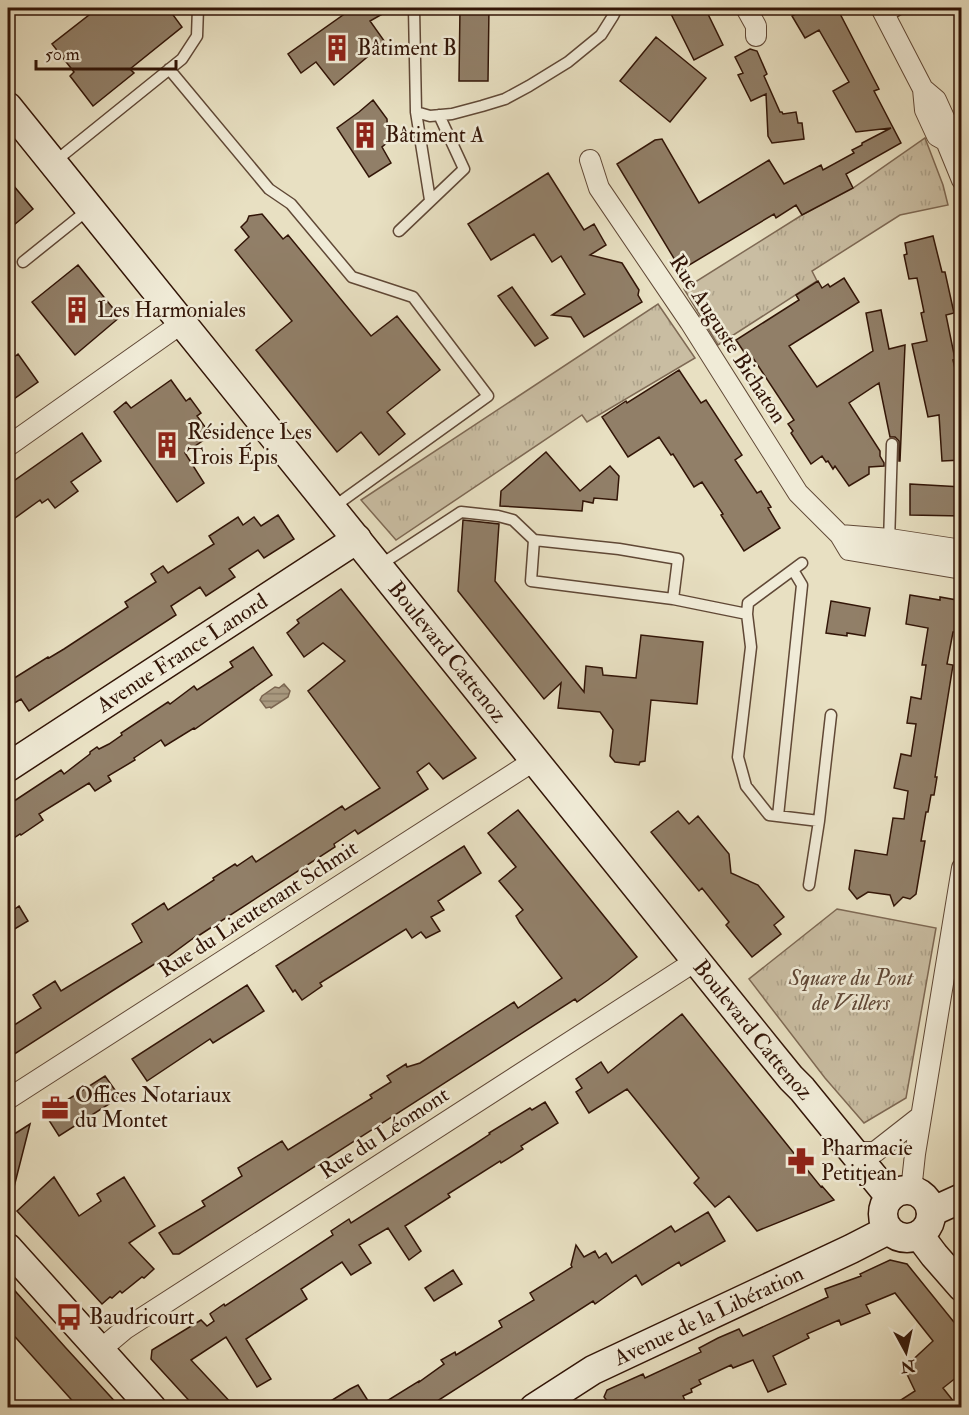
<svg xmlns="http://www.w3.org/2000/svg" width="969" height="1415" font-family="'IM FELL Double Pica',serif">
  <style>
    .park { fill: url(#park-tufts); stroke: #7e6954; stroke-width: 1.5 }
    .water { fill: url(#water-rules); stroke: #7a6551; stroke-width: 1.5 }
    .building { fill: #917f68; stroke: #321507; stroke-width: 1.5 }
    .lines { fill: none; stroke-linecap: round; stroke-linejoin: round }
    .lane-casing { stroke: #604836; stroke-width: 13 }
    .street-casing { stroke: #604836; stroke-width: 22 }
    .secondary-casing { stroke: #321507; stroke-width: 31 }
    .lane { stroke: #f0ebd7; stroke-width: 10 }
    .street { stroke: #f0ebd7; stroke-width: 20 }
    .secondary { stroke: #f0ebd7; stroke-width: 28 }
    .labels { text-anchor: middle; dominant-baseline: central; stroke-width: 5; stroke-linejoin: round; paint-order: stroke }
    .poi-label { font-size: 22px; fill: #321507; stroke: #f0ebd7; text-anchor: start }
    .street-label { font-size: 22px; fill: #321507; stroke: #f0ebd7 }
    .park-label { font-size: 22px; font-style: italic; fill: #5f4736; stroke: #f0ebd7 }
  </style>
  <defs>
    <pattern id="park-tufts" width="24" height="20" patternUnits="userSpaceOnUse" patternTransform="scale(1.5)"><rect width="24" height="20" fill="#c9bda2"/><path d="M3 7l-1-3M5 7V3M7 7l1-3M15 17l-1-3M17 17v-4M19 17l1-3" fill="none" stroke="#ada28a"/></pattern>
    <pattern id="water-rules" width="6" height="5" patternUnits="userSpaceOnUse" patternTransform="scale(1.5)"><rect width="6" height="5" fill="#aa9b82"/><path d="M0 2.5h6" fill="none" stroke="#8b7d68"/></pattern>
  </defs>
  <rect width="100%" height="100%" fill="#e8e0c2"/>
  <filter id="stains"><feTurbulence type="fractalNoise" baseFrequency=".00333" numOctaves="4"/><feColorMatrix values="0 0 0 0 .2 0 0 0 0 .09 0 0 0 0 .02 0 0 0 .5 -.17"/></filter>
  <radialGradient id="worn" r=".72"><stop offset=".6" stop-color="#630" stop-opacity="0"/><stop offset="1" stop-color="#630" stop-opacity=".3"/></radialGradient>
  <path class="park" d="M925 138 943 185 948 205 900 215 812 271 817 281 718 345 684 289 802 215 853 188Z
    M658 304 695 358 587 422 582 415 396 540 361 500Z
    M837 909 936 928 906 1098 864 1123 825 1078 749 979Z"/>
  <path class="water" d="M284 684 290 691 288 697 271 708 270 707 266 708 260 700 262 696 275 687 279 688Z"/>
  <path class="building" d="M98 8H168L182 27 130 69 134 73 93 106 70 76 74 72 52 44Z
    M353 8H393L370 21 385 42 334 85 316 62 301 73 288 54Z
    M460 8H489L488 81H459Z
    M668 8H705L723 45 694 60Z
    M806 8H837L879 89 874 91 901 143 846 174 853 188 802 215 796 205 776 218 774 214 681 270 617 164 655 140 662 139 699 203 769 160 784 184 821 165 823 170 854 153 852 150 862 145V143L891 128 856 132 833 91 849 82 819 30 805 38 792 16Z
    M656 37 706 78 670 122 620 81Z
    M750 49 757 51 767 74 764 76 780 112H782L783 114 796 112 798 123H802L804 139 772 143 768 136 766 94 751 101 738 75 743 73 735 57Z
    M373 100 387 119 388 142 382 147 391 163 369 177 337 128 359 112Z
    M548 173 584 230 594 224 606 245 590 255 622 263 639 290 638 295 642 302 584 337 571 317 552 315 585 294 561 256 552 262 534 234 491 260 468 224Z
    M8 179 33 209 8 230Z
    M262 214 283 239 288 235 371 336 397 316 440 370 387 412 405 434 379 455 361 432 337 452 256 350 292 321 235 250 249 237 241 227 247 221 249 216Z
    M933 236 942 272H945L954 313 946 315 955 359 953 360 962 400V460L942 461 939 415 928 417 912 344 927 341 921 313 924 312 917 278 909 279 904 255 907 254 905 243Z
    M78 265 120 317 75 355 32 302Z
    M844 278 859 302 789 346 817 387 873 351 866 313 881 310 889 349 905 345 900 461H899V441L895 437H890L879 383 849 403 880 451V456L884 463V466L869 467V474L849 486 835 466 833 469 828 461 826 462 822 456 811 464 791 433 793 431 788 424 794 420 753 358 750 361 736 340 799 300 796 295 818 281 822 288 828 284 830 287Z
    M512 287 548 338 535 346 498 296Z
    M18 354 38 382 8 403V362Z
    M679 370 701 403 706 400 742 455 735 460 757 493 761 491 771 507 768 508 780 528 744 551 721 515 723 514 702 482 694 487 673 454 671 455 659 437 628 457 602 417 626 401 627 403Z
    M171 380 186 401 190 398 201 413 197 416 211 435 185 453 204 483 177 502 114 412 126 402 131 408Z
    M82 433 101 461 71 482 78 491 55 508 48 499 42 503 40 500 8 523V485Z
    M546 452 580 491 610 466 619 476 617 500 594 498 593 503 583 501 582 511 500 506 501 491Z
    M910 484 962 487V516L910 515Z
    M278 515 294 539 264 558 258 550 229 569 235 577 206 596 200 587 171 606 176 615 29 711 21 699 8 707V682L48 657 49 658 64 649 128 607 125 602 156 582 151 574 163 566 168 573 214 544 209 536 238 517 243 525 254 517 261 526Z
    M463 520 499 524 495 581 584 692 586 666 602 668 603 675 636 678 641 635 703 642 697 704 651 700 645 761 640 762 639 765 615 762 610 756 613 730 600 712 558 708 561 683 544 699 458 591Z
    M341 589 476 758 443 779 429 763 417 772 428 789 358 834 355 830 334 844 335 847 195 938V937L165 959 164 958 112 991 13 1055 8 1047V1029L41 1008 33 995 55 981 61 991 142 942 132 924 164 903 168 910 214 880 213 878 235 864 237 866 252 856 256 862 342 806 345 810 380 788 308 691 345 661 323 643 304 657 287 633 299 623 297 620Z
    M910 595 940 600V597L962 601V617L957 616 955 632H953L947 664 953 665 935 777H937L934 795H931L928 812H926L921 841H925L916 894 910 899 903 897 894 906 890 895 868 892 857 899 849 889 855 850 887 855 893 818 904 819 908 791 894 788 901 754 911 756 916 724 907 723 911 697 921 699 926 665H922L928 628 906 624Z
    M831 601 870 608 865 636 847 633V636L826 633Z
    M253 647 272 675 195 729 194 728 165 746 161 740 134 758 135 760 108 776 111 781 95 791 89 783 39 814 43 820 21 835 20 834 8 842V805L61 770 64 774 90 754V752L97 747 99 749 109 744 122 735 121 733 168 702 170 704 194 686 197 690 233 667 230 662Z
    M518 810 637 957 608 980 577 1002 575 999 179 1254H173L159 1233 205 1206 202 1201 242 1176 238 1168 282 1141 288 1150 372 1098 370 1095 391 1082 387 1076 406 1064 407 1067 420 1063 514 1002 518 1008 562 978 520 923 516 916 523 910 499 881 516 867 488 833Z
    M678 811 689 824 698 816 729 854 731 873 758 885 784 917 774 925 781 934 752 957 726 925 729 922 702 888 699 891 651 832Z
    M464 846 481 873 438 901 444 910 431 917 440 931 426 938 421 932 412 938 406 929 320 983 322 986 302 1000 295 990 293 992 276 966Z
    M19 906 28 921 8 933V914Z
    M247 985 264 1011 213 1043 210 1039 147 1081 132 1059Z
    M682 1014 821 1187 822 1186 834 1200 757 1231 729 1196 715 1207 694 1183 699 1178 627 1089 589 1113 576 1092 582 1088 576 1079 601 1062 608 1073Z
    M105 1076 120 1097 59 1136 45 1114Z
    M545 1102 558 1123 521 1146 523 1149 501 1163 500 1161 448 1194 450 1197 405 1226 421 1251 409 1260 388 1228 359 1245 371 1263 351 1275 342 1262 301 1289 307 1299 246 1339 271 1379 257 1387 226 1337 191 1360 235 1407H195L151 1359 152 1350 201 1320 207 1326 214 1321 210 1314 211 1313 224 1304 225 1306 333 1235 331 1231 349 1219 351 1223 475 1144 490 1134 489 1133 530 1108 532 1110Z
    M30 1124 13 1191H8V1138Z
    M54 1177 79 1216 101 1201 97 1194 124 1177 155 1226 129 1243 154 1269 144 1278 142 1277 122 1293 120 1291 112 1298 110 1297 102 1304 17 1211Z
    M708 1212 725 1241 681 1266 679 1262 642 1285 636 1275 595 1304 593 1301 428 1407H377L419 1381V1382L444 1364 441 1360 455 1352 456 1355 502 1327 499 1321 534 1300 530 1293 572 1267 571 1265 576 1245 584 1257 595 1251 599 1258 606 1253 612 1263 671 1226 675 1232Z
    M890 1260 907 1264 962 1332V1373L943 1388 958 1407H890L915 1391 904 1368 933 1341 895 1293 866 1305 870 1313 841 1325 839 1320 807 1334 809 1338 773 1356 786 1384 768 1392 753 1360 733 1368 731 1365 699 1380 701 1384 691 1389 692 1392 683 1396 688 1407H612L604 1397 607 1390 643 1374 645 1378 701 1352 699 1348 718 1338 739 1329 743 1336 828 1297 825 1289 861 1276 860 1274Z
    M453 1270 462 1284 434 1301 425 1288Z
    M8 1283 65 1347 120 1407H78L42 1367 8 1329Z
    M358 1385 372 1407H321L350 1389Z"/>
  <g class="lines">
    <defs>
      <path id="lane" d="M414 8 416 112 430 116 452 114 482 106 505 99 529 86 568 62 601 35 613 16 617 8
        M886 17 901 8
        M169 69 269 189 291 204 352 277 413 297 488 396 332 508
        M416 112 430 200
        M53 163 182 59 197 36 198 8
        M399 231 464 169 439 115
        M23 262 89 209
        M534 540 531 581 673 599
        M889 543 892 444
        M380 565 461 512 498 516 513 520 534 540 619 549 678 559 673 599 747 614 748 603 802 563
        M747 614 751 647 738 757 746 786 769 815 819 821 809 885
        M778 816 802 585 793 570
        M819 821 831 715"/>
      <path id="street" d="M746 8 756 26V36
        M881 8 923 89 925 110 937 136 946 141
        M923 89 936 100 946 122V141L962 180
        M590 160 599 188 690 322 798 493 840 535 849 550 962 569
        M8 446 182 323
        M840 535 890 539 962 550
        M8 1099 535 760
        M854 1152H875L921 1116
        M911 1191 915 1154 962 868
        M100 1350 125 1329 697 960"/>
      <g id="secondary">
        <path id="s1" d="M8 107 773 1056 791 1078 802 1089 890 1197"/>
        <path id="s2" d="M8 767 357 539"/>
        <circle cx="907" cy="1214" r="24"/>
        <path d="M931 1212 962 1198"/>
        <path d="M919 1235 934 1255 962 1287"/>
        <path d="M8 1248 152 1408"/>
        <path id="s3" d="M534 1408 593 1370 851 1249 888 1230"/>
      </g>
    </defs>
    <use href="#lane" class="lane-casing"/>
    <use href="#street" class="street-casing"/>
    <use href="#secondary" class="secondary-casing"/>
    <use href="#lane" class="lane"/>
    <use href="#street" class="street"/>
    <use href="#secondary" class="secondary"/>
  </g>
  <defs>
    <symbol id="building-bare" viewBox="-9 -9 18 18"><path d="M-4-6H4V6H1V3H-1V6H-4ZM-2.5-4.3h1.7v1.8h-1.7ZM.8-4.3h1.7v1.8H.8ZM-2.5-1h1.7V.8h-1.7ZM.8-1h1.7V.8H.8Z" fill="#8f2418" stroke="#f0ebd7" stroke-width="2.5" paint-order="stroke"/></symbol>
    <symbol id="office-bare" viewBox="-9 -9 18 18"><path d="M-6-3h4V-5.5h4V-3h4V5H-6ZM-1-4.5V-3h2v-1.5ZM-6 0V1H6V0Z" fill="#8f2418" stroke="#f0ebd7" stroke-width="2.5" paint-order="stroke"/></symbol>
    <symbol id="pharmacy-bare" viewBox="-9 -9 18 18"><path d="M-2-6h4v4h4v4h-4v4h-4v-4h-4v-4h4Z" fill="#8f2418" stroke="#f0ebd7" stroke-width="2.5" paint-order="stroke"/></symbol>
    <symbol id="bus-bare" viewBox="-9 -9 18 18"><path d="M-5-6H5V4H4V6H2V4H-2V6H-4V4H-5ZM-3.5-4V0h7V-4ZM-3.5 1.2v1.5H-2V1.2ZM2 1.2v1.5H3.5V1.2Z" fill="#8f2418" stroke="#f0ebd7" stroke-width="2.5" paint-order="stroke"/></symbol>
  </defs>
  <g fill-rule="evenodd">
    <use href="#building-bare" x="318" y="29" width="38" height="38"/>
    <use href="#building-bare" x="346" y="116" width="38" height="38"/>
    <use href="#building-bare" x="58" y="291" width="38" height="38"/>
    <use href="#building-bare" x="148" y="426" width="38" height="38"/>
    <use href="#office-bare" x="36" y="1089" width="38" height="38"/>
    <use href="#pharmacy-bare" x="782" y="1142" width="38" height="38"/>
    <use href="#bus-bare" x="50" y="1298" width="38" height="38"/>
  </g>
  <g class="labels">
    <g class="poi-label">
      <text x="357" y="48">Bâtiment B</text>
      <text x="385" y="135">Bâtiment A</text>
      <text x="97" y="310">Les Harmoniales</text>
      <text x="187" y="432">Résidence Les<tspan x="187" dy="25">Trois Épis</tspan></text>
      <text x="75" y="1095">Offices Notariaux<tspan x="75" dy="25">du Montet</tspan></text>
      <text x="821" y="1148">Pharmacie<tspan x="821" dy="25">Petitjean</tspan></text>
      <text x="89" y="1317">Baudricourt</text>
    </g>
    <g class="street-label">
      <text transform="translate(728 339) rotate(57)">Rue Auguste Bichaton</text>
      <text stroke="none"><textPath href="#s2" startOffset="208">Avenue France Lanord</textPath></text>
      <text stroke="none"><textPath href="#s1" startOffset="700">Boulevard Cattenoz</textPath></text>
      <text transform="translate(258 909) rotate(-33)">Rue du Lieutenant Schmit</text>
      <text stroke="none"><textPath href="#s1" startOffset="1186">Boulevard Cattenoz</textPath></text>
      <text transform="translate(384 1133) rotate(-33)">Rue du Léomont</text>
      <text stroke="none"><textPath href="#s3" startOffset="198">Avenue de la Libération</textPath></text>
    </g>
    <g class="park-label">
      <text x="851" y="978">Square du Pont<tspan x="851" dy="25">de Villers</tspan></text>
    </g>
  </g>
  <rect width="969" height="1415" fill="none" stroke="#e8e0c2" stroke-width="30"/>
  <rect x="9" y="9" width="951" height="1397" fill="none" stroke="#321507" stroke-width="3"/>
  <rect x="15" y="15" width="939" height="1385" fill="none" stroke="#321507" stroke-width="1.5"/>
  <g transform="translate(906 1352) rotate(172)" stroke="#f0ebd7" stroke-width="4.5" paint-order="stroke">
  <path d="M0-4.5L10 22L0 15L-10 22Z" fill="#321507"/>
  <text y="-9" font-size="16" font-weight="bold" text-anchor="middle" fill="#321507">N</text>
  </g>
  <path d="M36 60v9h140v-9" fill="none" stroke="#321507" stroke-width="3"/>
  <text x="45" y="60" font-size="18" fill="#321507" stroke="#f0ebd7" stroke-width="4.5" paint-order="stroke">50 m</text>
  <rect width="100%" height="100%" filter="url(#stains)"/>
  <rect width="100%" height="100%" fill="url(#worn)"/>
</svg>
